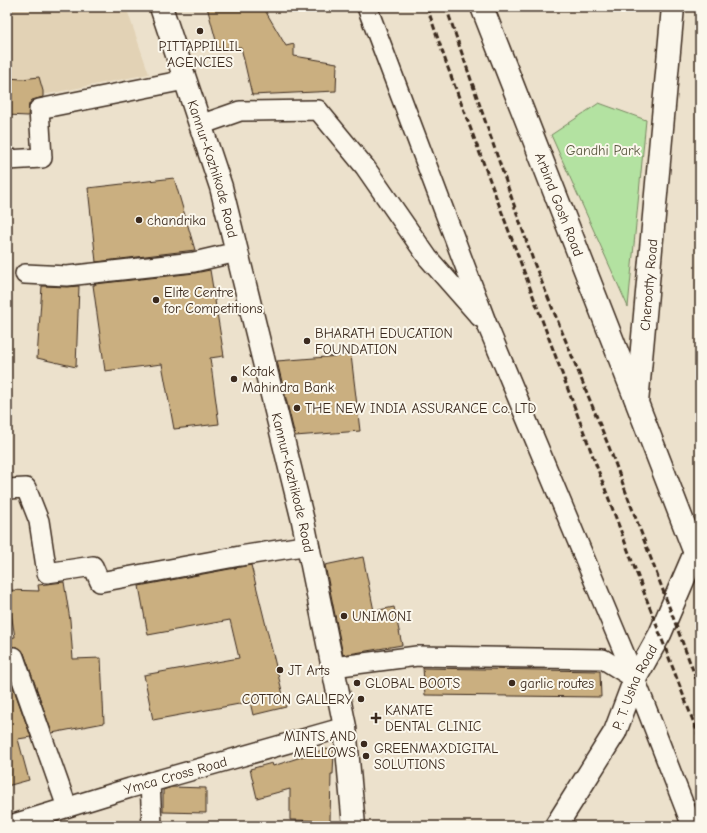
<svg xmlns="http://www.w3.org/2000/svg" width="707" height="833" font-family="'Comic Neue',sans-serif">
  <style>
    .built { fill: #e2d2b5 }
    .green { fill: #b3e2a1; stroke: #778660 }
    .building { fill: #caaf80; stroke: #3b2a1e }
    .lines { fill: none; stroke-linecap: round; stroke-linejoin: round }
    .street-casing { stroke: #3b2a1e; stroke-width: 22 }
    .secondary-casing { stroke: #3b2a1e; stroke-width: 25 }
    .primary-casing { stroke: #3b2a1e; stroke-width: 25 }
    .street { stroke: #fbf7ec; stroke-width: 19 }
    .secondary { stroke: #fbf7ec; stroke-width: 22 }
    .primary { stroke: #fbf7ec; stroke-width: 22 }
    .rail { stroke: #3b2a1e; stroke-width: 3; stroke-dasharray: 6 3; stroke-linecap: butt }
    .poi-dot { fill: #3b2a1e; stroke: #fbf7ec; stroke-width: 1.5 }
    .labels { text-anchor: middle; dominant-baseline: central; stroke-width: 4; stroke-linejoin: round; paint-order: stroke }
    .poi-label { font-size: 14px; fill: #3b2a1e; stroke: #fbf7ec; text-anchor: start }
    .park-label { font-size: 14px; fill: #59583f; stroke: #fbf7ec }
    .street-label { font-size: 14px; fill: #3b2a1e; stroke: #fbf7ec }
  </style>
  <rect width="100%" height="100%" fill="#ece1cc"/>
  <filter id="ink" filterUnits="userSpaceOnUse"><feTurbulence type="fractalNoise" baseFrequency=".025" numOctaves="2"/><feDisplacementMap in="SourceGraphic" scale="8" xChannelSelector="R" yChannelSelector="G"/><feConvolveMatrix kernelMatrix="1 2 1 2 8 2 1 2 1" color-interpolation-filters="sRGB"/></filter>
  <g filter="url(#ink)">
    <path class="built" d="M7 7H126L149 74 7 102Z"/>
    <path class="green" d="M599 103 646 120 628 307 551 135Z"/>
    <path class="building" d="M207 7H263L286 46 294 44V56L337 63 336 91 252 95 241 47 218 48Z
      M39 77 43 91V97L32 100 29 104 28 116 7 115V78L22 79Z
      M174 178 195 250 96 262 88 188Z
      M210 270 224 356 210 358 219 424 174 429 162 364 105 371 93 285H95V284L195 273Z
      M42 286 67 287 79 286 76 367 37 358Z
      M351 355 360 431 295 436 277 361Z
      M363 557 374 611 394 607 402 645 343 655 325 565Z
      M251 565 286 707 253 715 250 702 153 720 144 675 239 658 230 620 148 635 139 586Z
      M64 582 70 620 73 659 101 658 104 723 52 733 24 653 18 647H7V638L15 637 7 590 39 591 38 585Z
      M423 668 600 671 601 697 425 695Z
      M7 670 31 737 18 739 29 780 7 786Z
      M326 749 334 751 333 774H331L330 821 290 820V789L257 798 250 769 272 763 273 766Z
      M172 787 206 788V813L163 812V790Z"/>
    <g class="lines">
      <defs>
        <g id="street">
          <path d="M367 7 488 327 635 679 692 826"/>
          <path d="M200 125 240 111 318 110 365 167 428 258 480 317"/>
          <path d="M7 160 42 158 39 109 185 80"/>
          <path d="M25 274 67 276 194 262 237 252"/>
          <path d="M7 489 26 488 39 521 47 573 93 566 100 582 240 556 309 545"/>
          <path d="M7 658 14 657 67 807"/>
          <path d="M333 667 417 656 603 659 635 679"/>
          <path d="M150 782 152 826"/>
          <path id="s1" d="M7 826 130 788 345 727"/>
        </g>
        <g id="secondary">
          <path id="s2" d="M482 7 636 400"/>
          <path d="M673 7 637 403 695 553"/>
          <path id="s3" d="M556 826 615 732 635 679 660 634 700 541"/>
        </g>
        <g id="primary">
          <path id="s4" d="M161 7 221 187 303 521 345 727 354 826"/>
        </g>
      </defs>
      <use href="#street" class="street-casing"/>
      <use href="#secondary" class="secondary-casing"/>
      <use href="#primary" class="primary-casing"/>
      <use href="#street" class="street"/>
      <use href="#secondary" class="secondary"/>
      <use href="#primary" class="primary"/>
      <path class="rail" d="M427 7 448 68 632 561 700 739
        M446 7 534 263 609 447 700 689"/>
    </g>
  </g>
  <g class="poi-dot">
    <circle cx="200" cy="31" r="4"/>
    <circle cx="139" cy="220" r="4"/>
    <circle cx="156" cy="300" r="4"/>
    <circle cx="307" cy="341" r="4"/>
    <circle cx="234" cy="379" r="4"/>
    <circle cx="297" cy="408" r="4"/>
    <circle cx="344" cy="616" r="4"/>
    <circle cx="280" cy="670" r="4"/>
    <circle cx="357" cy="683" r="4"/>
    <circle cx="512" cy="683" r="4"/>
    <circle cx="361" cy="699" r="4"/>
    <path d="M374 712h4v4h4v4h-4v4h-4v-4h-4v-4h4z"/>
    <circle cx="364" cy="744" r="4"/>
    <circle cx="366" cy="756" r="4"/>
  </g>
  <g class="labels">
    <g class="poi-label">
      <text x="200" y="46" text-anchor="middle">PITTAPPILLIL<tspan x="200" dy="16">AGENCIES</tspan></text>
      <text x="147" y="220">chandrika</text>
      <text x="164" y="292">Elite Centre<tspan x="164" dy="16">for Competitions</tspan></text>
      <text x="315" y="333">BHARATH EDUCATION<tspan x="315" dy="16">FOUNDATION</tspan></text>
      <text x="242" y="371">Kotak<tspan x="242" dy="16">Mahindra Bank</tspan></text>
      <text x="305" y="408">THE NEW INDIA ASSURANCE Co. LTD</text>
      <text x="352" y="616">UNIMONI</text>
      <text x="288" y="670">JT Arts</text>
      <text x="365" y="683">GLOBAL BOOTS</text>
      <text x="520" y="683">garlic routes</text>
      <text x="353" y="699" text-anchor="end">COTTON GALLERY</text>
      <text x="385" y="710">KANATE<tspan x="385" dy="16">DENTAL CLINIC</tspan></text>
      <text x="356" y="736" text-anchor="end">MINTS AND<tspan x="356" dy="16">MELLOWS</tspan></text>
      <text x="374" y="748">GREENMAXDIGITAL<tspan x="374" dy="16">SOLUTIONS</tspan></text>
    </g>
    <g class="park-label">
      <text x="603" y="150">Gandhi Park</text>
    </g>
    <g class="street-label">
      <text stroke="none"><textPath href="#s4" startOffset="170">Kannur-Kozhikode Road</textPath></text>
      <text stroke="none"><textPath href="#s2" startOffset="212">Arbind Gosh Road</textPath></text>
      <text transform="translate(649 285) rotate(-85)">Cherootty Road</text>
      <text stroke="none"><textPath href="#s4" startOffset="494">Kannur-Kozhikode Road</textPath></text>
      <text stroke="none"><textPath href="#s3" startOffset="160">P. T. Usha Road</textPath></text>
      <text stroke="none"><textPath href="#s1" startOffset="176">Ymca Cross Road</textPath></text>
    </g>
  </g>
  <rect width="707" height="833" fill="none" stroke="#fbf7ec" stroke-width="24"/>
  <rect x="12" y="12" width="683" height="809" fill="none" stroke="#3b2a1e" stroke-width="1.5" filter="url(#ink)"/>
</svg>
